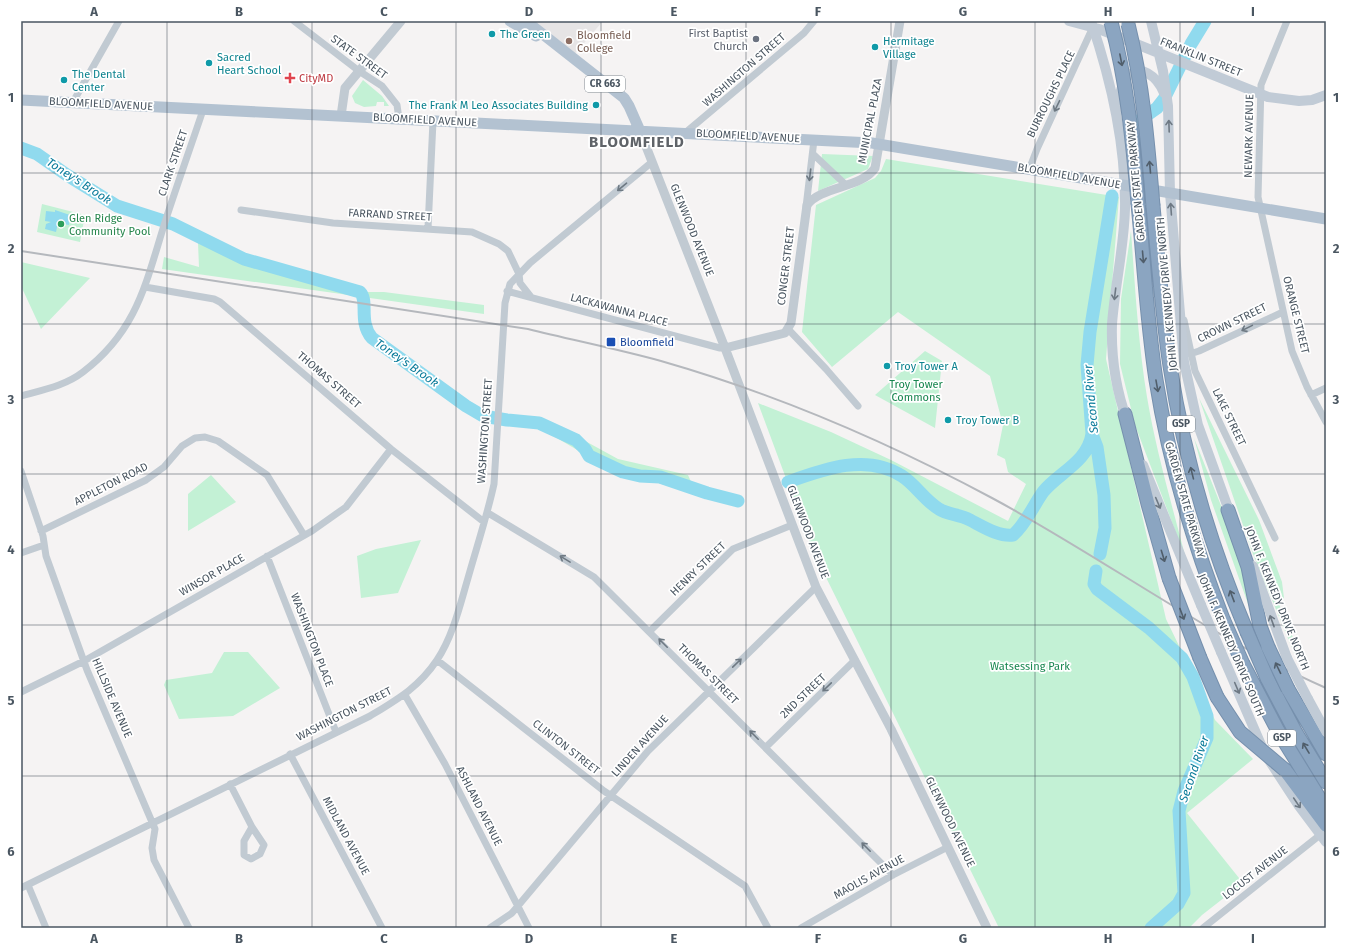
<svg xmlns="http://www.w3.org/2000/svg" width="1347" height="949" font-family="'Fira Sans',sans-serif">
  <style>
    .education { fill: #e6e4e5 }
    .green { fill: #c3f1d5 }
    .water { fill: #90daee }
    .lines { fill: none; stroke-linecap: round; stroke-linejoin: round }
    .river { stroke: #90daee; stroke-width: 13 }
    .motorway-casing { stroke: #7690ad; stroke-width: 15 }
    .minor { stroke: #c1cad2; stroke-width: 7 }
    .tertiary { stroke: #c1cad2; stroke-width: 9 }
    .secondary { stroke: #c1cbd6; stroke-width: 10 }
    .primary { stroke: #b3c2d1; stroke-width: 11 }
    .motorway { stroke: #8ba5c1; stroke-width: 13 }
    .rail { stroke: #b5b8bd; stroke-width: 2 }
    .motorway-bridge-casing { stroke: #7690ad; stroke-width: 15; stroke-linecap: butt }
    .secondary-bridge { stroke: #c1cbd6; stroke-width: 10 }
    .motorway-bridge { stroke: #8ba5c1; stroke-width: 13 }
    .oneway { stroke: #505e6b }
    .oneway2 { stroke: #6e7983 }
    .oneway3 { stroke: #6e7984 }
    .grid { fill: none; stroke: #4a5661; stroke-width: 1; stroke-opacity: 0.55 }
    .culture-dot { fill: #0f9aa8; stroke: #fff; stroke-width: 1.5 }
    .worship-dot { fill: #6b7280; stroke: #fff; stroke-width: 1.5 }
    .education-dot { fill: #8d6e63; stroke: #fff; stroke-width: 1.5 }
    .health-dot { fill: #e0444e; stroke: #fff; stroke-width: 1.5 }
    .leisure-dot { fill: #2e9e5b; stroke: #fff; stroke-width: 1.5 }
    .transit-dot { fill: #1a4fb4; stroke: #fff; stroke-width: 1.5 }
    .labels { text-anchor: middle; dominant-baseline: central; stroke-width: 3.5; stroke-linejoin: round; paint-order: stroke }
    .shield { fill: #fff; stroke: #808990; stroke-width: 1 }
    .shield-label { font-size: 10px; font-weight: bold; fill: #4a5661 }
    .worship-label { font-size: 11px; fill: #5b616d; stroke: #fff; text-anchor: end }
    .culture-label { font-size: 11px; fill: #0d838f; stroke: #fff; text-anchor: start }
    .education-label { font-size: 11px; fill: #785e54; stroke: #fff; text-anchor: start }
    .street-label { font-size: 11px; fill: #4a5661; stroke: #fff }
    .health-label { font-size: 11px; fill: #be3a42; stroke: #fff; text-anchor: start }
    .leisure-label { font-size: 11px; fill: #27864d; stroke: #fff; text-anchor: start }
    .transit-label { font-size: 11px; fill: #164399; stroke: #fff; text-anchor: start }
    .park-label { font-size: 11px; fill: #17864f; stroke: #fff }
    .water-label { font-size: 12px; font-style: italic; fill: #0c7c9b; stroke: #fff }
    .district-label { font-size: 15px; font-weight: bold; letter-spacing: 1px; fill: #5f6368; stroke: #fff }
    .neatline { fill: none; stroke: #4a5661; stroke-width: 1.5 }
    .grid-label { font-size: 13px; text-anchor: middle; font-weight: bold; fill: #4a5661 }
  </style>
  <rect width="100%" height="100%" fill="#f5f3f3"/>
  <path class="education" d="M527 21H603L572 57Z"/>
  <path class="green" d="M363 80 382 96 389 106H384V102H377L376 106 364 107 355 103 352 96Z
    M822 154 873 156 868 169 818 191Z
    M886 159 1119 197 1106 359 1166 619 1215 720 1253 759 1187 813 1243 883 1202 915 1189 928H999L813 551 758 403 831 432 891 460 1008 521 1026 484 1008 472 1005 459 997 455 1003 425 990 376 898 312 832 367 802 332 816 205 875 178 881 171Z
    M42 204 85 215 80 242 37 232Z
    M1131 231C1135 286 1138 342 1147 397 1156 451 1172 505 1186 559L1135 425 1120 364 1121 299Z
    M203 236 240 256 367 292H384L484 305V314L162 269 164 257 199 267 198 243Z
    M21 262 90 278 41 329 21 286Z
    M925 351 942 361 935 428 875 395Z
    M1199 398 1259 520 1282 582 1284 598 1279 604 1299 652 1295 655 1253 554Z
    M545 421 556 425 618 459 688 475 692 484 712 499 608 468 550 434Z
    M1194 438 1234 538 1247 574 1252 615 1211 500Z
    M211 475 236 502 188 531V494Z
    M421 540 398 593 361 598 357 556 376 549Z
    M224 652H248L280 688 233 716 179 719 164 685 166 680 212 673Z"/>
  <path class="water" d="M55 210 70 215 69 225 58 223 56 232 45 229 46 224 51 222 45 221 46 211 55 212Z"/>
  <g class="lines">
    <path class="river" d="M1126 135 1133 125 1157 108 1164 99 1191 44 1205 21
      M21 148 37 154 67 175 117 206 173 224 244 259 360 292C369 301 358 322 372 338L466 406 483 416 507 420 539 423 576 440 585 449 589 456 623 472 640 476 660 477 707 493 738 501
      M788 482C824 469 867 453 902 476 916 485 924 500 939 509 948 515 960 514 970 520 982 526 999 537 1013 535 1026 524 1033 506 1043 492 1058 473 1088 462 1092 434
      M1100 554 1105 528 1104 495 1097 447 1092 434 1087 365 1090 332 1112 196
      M1096 571 1094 584 1097 589 1149 628 1182 658 1193 677 1207 716V738L1184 791 1179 811 1184 893 1178 904 1151 928"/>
    <defs>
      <path id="motorway" d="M1138 204C1144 263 1147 322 1156 380 1169 462 1193 542 1223 619
        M1153 206C1158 259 1162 313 1170 366 1184 458 1211 547 1247 632
        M1125 414 1148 504 1169 578
        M1228 510 1248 567 1260 626 1268 647
        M1200 658 1217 697
        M1243 664 1278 731 1326 809
        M1267 678 1296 733 1326 782
        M1288 689 1326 754
        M1285 770 1326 825"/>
    </defs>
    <use href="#motorway" class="motorway-casing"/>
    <path class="minor" d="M294 21 359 71 382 86 397 105 399 119
      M1287 21 1261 85 1258 197 1292 351 1307 387 1326 422
      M73 102 119 21
      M685 133 804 33 814 21
      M813 154 846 185
      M1029 170 1037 149 1093 27
      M806 207 814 140
      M241 210 333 223 472 232 499 244 508 251 519 274 520 283 531 297
      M428 228 433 121
      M145 287 214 299 220 302 391 449 484 522
      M507 291 720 348H725
      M1184 320 1195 371 1275 538
      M788 329 826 369 858 406
      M1190 354 1199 351 1283 312
      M1311 395 1326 388
      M21 396C42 390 65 386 83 372 139 329 146 281 166 219 178 182 191 146 203 110
      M21 471 43 536 46 556 87 670 155 829 152 848 154 860 189 928
      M488 513 594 577 893 875
      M41 531 146 480 164 467 182 446 195 438 205 437 218 441 267 475 304 535
      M21 553 44 545
      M267 556 336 732
      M650 631 733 549 792 525
      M437 660 604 791 745 886 768 928
      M21 692 84 661 312 531 346 507 391 449
      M405 695 445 764 529 928
      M766 747 855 660
      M290 754 382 928
      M230 784 252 827 244 841V855L251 859 260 854 264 845 252 827
      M28 885 46 928
      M21 888 370 716C398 699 419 687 437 660 453 636 460 605 468 578 477 546 487 516 494 484L505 303 510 284 530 263 652 162
      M490 928 512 913 648 751 816 587
      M801 928 893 875 948 847
      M1203 928 1320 835"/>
    <path class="tertiary" d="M341 116 345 88 401 21
      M640 131 725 348 816 587 891 729 987 928
      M725 348 785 333 791 323 807 205C821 186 862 188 875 168L900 21"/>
    <path class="secondary" d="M1069 21 1099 29 1268 97 1299 101 1312 100 1326 95
      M1091 21C1111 80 1126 146 1125 209 1124 247 1115 285 1112 324 1111 356 1116 390 1127 420
      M1151 21 1163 71 1168 106 1170 193 1184 362 1198 425 1231 516
      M1117 113C1118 102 1120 88 1126 79 1139 60 1158 78 1164 93
      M1143 465 1201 605
      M1253 566 1287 658
      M1221 652 1265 754 1299 806 1326 842
      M1308 699 1326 732"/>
    <path class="primary" d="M510 21 536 36
      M526 21 624 98 629 106 640 131
      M21 100 872 143 1326 219"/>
    <use href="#motorway" class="motorway"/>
    <path class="rail" d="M21 251 528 329C572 340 617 349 661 361 776 394 886 441 992 498 1104 558 1209 637 1326 688"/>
    <defs>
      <path id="motorway-bridge" d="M1111 22C1127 82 1133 143 1138 204
        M1128 24C1143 84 1148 145 1153 206
        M1169 578 1200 658
        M1223 619 1243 664
        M1247 632 1267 678
        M1268 647 1288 689
        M1217 697 1240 732 1285 770"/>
    </defs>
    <use href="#motorway-bridge" class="motorway-bridge-casing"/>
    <path class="secondary-bridge" d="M1201 605 1221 652
      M1287 658 1308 699"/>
    <use href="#motorway-bridge" class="motorway-bridge"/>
  </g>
  <defs><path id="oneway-shaft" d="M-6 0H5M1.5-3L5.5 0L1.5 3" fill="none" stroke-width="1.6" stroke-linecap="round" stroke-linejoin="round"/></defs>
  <g class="oneway">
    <use href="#oneway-shaft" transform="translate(1121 60) rotate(79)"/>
    <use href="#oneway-shaft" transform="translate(1150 167) rotate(-95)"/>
    <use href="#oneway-shaft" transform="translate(1143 257) rotate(85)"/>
    <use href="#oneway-shaft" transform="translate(1157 386) rotate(80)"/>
    <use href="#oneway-shaft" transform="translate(1192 473) rotate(-104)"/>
    <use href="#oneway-shaft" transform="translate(1163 556) rotate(73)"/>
    <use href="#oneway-shaft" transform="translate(1232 596) rotate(-111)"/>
    <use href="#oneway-shaft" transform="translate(1182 614) rotate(69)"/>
    <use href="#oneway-shaft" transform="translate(1278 668) rotate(-116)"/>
    <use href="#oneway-shaft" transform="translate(1306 748) rotate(-121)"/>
  </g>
  <g class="oneway2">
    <use href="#oneway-shaft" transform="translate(1057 106) rotate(116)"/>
    <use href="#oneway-shaft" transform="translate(810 175) rotate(97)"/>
    <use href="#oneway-shaft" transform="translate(622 187) rotate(140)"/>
    <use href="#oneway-shaft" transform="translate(1247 328) rotate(154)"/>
    <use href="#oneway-shaft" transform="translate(565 559) rotate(-149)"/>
    <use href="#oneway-shaft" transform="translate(663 643) rotate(-135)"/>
    <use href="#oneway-shaft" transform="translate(737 663) rotate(-44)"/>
    <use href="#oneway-shaft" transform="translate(827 687) rotate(136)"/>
    <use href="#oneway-shaft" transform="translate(754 735) rotate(-135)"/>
    <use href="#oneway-shaft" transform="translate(866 847) rotate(-135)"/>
  </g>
  <g class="oneway3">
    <use href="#oneway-shaft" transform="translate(1169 126) rotate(-92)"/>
    <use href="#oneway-shaft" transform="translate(1171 209) rotate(-94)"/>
    <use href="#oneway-shaft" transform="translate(1115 294) rotate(97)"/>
    <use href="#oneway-shaft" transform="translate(1158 503) rotate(67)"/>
    <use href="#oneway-shaft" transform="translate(1272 621) rotate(-110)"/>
    <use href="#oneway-shaft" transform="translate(1237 688) rotate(67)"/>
    <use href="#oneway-shaft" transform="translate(1297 803) rotate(56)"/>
  </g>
  <path class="grid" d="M167 21V928M312 21V928M456 21V928M601 21V928M746 21V928M891 21V928M1035 21V928M1180 21V928M21 173H1326M21 324H1326M21 474H1326M21 625H1326M21 776H1326"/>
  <g class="culture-dot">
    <circle cx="492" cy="34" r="4"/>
    <circle cx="875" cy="47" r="4"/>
    <circle cx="209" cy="63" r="4"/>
    <circle cx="64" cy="80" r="4"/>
    <circle cx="596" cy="105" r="4"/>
    <circle cx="887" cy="366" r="4"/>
    <circle cx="948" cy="420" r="4"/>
  </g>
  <circle class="worship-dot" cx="756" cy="39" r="4"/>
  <circle class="education-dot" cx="569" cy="41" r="4"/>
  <path class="health-dot" d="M288 72h4v4h4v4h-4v4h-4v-4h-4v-4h4z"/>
  <circle class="leisure-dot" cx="61" cy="224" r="4"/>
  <rect class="transit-dot" x="606" y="337" width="10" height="10" rx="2"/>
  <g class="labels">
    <g class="shield">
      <rect x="585" y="76" width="40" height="16" rx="3"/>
      <rect x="1167" y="416" width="28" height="16" rx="3"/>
      <rect x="1268" y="730" width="28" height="16" rx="3"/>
    </g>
    <g class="shield-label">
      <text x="605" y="84">CR 663</text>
      <text x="1181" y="424">GSP</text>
      <text x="1282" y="738">GSP</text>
    </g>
    <g class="worship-label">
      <text x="748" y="33">First Baptist<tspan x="748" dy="13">Church</tspan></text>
    </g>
    <g class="culture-label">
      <text x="500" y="34">The Green</text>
      <text x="883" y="41">Hermitage<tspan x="883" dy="13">Village</tspan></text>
      <text x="217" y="57">Sacred<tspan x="217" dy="13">Heart School</tspan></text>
      <text x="72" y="74">The Dental<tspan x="72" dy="13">Center</tspan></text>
      <text x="588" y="105" text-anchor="end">The Frank M Leo Associates Building</text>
      <text x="895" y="366">Troy Tower A</text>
      <text x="956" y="420">Troy Tower B</text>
    </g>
    <g class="education-label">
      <text x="577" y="35">Bloomfield<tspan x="577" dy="13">College</tspan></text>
    </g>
    <g class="street-label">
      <text transform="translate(359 57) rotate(36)">STATE STREET</text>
      <text transform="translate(1201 57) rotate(22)">FRANKLIN STREET</text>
      <text transform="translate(744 70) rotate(-41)">WASHINGTON STREET</text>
      <text transform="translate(1051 94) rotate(-64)">BURROUGHS PLACE</text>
      <text transform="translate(101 104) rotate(3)">BLOOMFIELD AVENUE</text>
      <text transform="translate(425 120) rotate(3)">BLOOMFIELD AVENUE</text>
      <text transform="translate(870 121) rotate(-79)">MUNICIPAL PLAZA</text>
      <text transform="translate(748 136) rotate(3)">BLOOMFIELD AVENUE</text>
      <text transform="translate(1249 136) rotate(-89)">NEWARK AVENUE</text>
      <text transform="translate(173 163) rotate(-71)">CLARK STREET</text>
      <text transform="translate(1069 176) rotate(10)">BLOOMFIELD AVENUE</text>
      <text transform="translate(1136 181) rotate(-95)">GARDEN STATE PARKWAY</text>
      <text transform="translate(390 215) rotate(3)">FARRAND STREET</text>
      <text transform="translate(692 230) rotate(68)">GLENWOOD AVENUE</text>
      <text transform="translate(786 266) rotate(-83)">CONGER STREET</text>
      <text transform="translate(1167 294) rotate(-95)">JOHN F. KENNEDY DRIVE NORTH</text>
      <text transform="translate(619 310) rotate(15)">LACKAWANNA PLACE</text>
      <text transform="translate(1296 315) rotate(76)">ORANGE STREET</text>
      <text transform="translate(1232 323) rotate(-26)">CROWN STREET</text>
      <text transform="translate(329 380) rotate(41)">THOMAS STREET</text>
      <text transform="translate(1229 417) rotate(64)">LAKE STREET</text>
      <text transform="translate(485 431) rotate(-86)">WASHINGTON STREET</text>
      <text transform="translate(111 484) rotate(-27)">APPLETON ROAD</text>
      <text transform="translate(1185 500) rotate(74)">GARDEN STATE PARKWAY</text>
      <text transform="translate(808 532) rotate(69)">GLENWOOD AVENUE</text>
      <text transform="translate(698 569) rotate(-44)">HENRY STREET</text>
      <text transform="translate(212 575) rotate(-30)">WINSOR PLACE</text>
      <text transform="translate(1277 598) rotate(68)">JOHN F. KENNEDY DRIVE NORTH</text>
      <text transform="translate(312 640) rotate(69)">WASHINGTON PLACE</text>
      <text transform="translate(1231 645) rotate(67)">JOHN F. KENNEDY DRIVE SOUTH</text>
      <text transform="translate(708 674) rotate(45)">THOMAS STREET</text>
      <text transform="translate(803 696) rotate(-44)">2ND STREET</text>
      <text transform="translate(112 698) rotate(67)">HILLSIDE AVENUE</text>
      <text transform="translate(344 714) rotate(-27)">WASHINGTON STREET</text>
      <text transform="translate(640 746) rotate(-48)">LINDEN AVENUE</text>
      <text transform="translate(566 747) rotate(38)">CLINTON STREET</text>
      <text transform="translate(479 806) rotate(63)">ASHLAND AVENUE</text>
      <text transform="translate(950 822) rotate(64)">GLENWOOD AVENUE</text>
      <text transform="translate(346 836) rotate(62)">MIDLAND AVENUE</text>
      <text transform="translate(1255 873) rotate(-38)">LOCUST AVENUE</text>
      <text transform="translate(869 877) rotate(-29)">MAOLIS AVENUE</text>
    </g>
    <g class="health-label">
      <text x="299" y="78">CityMD</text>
    </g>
    <g class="leisure-label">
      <text x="69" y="218">Glen Ridge<tspan x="69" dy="13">Community Pool</tspan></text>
    </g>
    <g class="transit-label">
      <text x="620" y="342">Bloomfield</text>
    </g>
    <g class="park-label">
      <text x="916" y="384">Troy Tower<tspan x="916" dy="13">Commons</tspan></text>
      <text x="1030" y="666">Watsessing Park</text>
    </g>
    <g class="water-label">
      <text transform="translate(79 181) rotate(33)">Toney's Brook</text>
      <text transform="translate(407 363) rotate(35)">Toney's Brook</text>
      <text transform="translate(1091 399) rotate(-95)">Second River</text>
      <text transform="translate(1194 769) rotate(-71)">Second River</text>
    </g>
    <g class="district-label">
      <text x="637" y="142">BLOOMFIELD</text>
    </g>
  </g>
  <rect width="1347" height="949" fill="none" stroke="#ffffff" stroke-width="44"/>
  <rect x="22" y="22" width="1303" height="905" class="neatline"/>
  <g class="grid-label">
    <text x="94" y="16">A</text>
    <text x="239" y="16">B</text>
    <text x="384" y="16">C</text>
    <text x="529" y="16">D</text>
    <text x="674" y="16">E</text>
    <text x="818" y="16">F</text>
    <text x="963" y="16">G</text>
    <text x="1108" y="16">H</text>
    <text x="1253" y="16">I</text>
    <text x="11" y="102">1</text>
    <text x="1336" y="102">1</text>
    <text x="11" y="253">2</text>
    <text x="1336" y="253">2</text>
    <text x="11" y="404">3</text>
    <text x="1336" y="404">3</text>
    <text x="11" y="554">4</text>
    <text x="1336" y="554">4</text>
    <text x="11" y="705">5</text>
    <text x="1336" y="705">5</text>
    <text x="11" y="856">6</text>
    <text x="1336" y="856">6</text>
    <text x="94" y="943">A</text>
    <text x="239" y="943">B</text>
    <text x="384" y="943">C</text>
    <text x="529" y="943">D</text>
    <text x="674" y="943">E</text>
    <text x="818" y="943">F</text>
    <text x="963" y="943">G</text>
    <text x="1108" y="943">H</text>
    <text x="1253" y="943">I</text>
  </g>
</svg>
